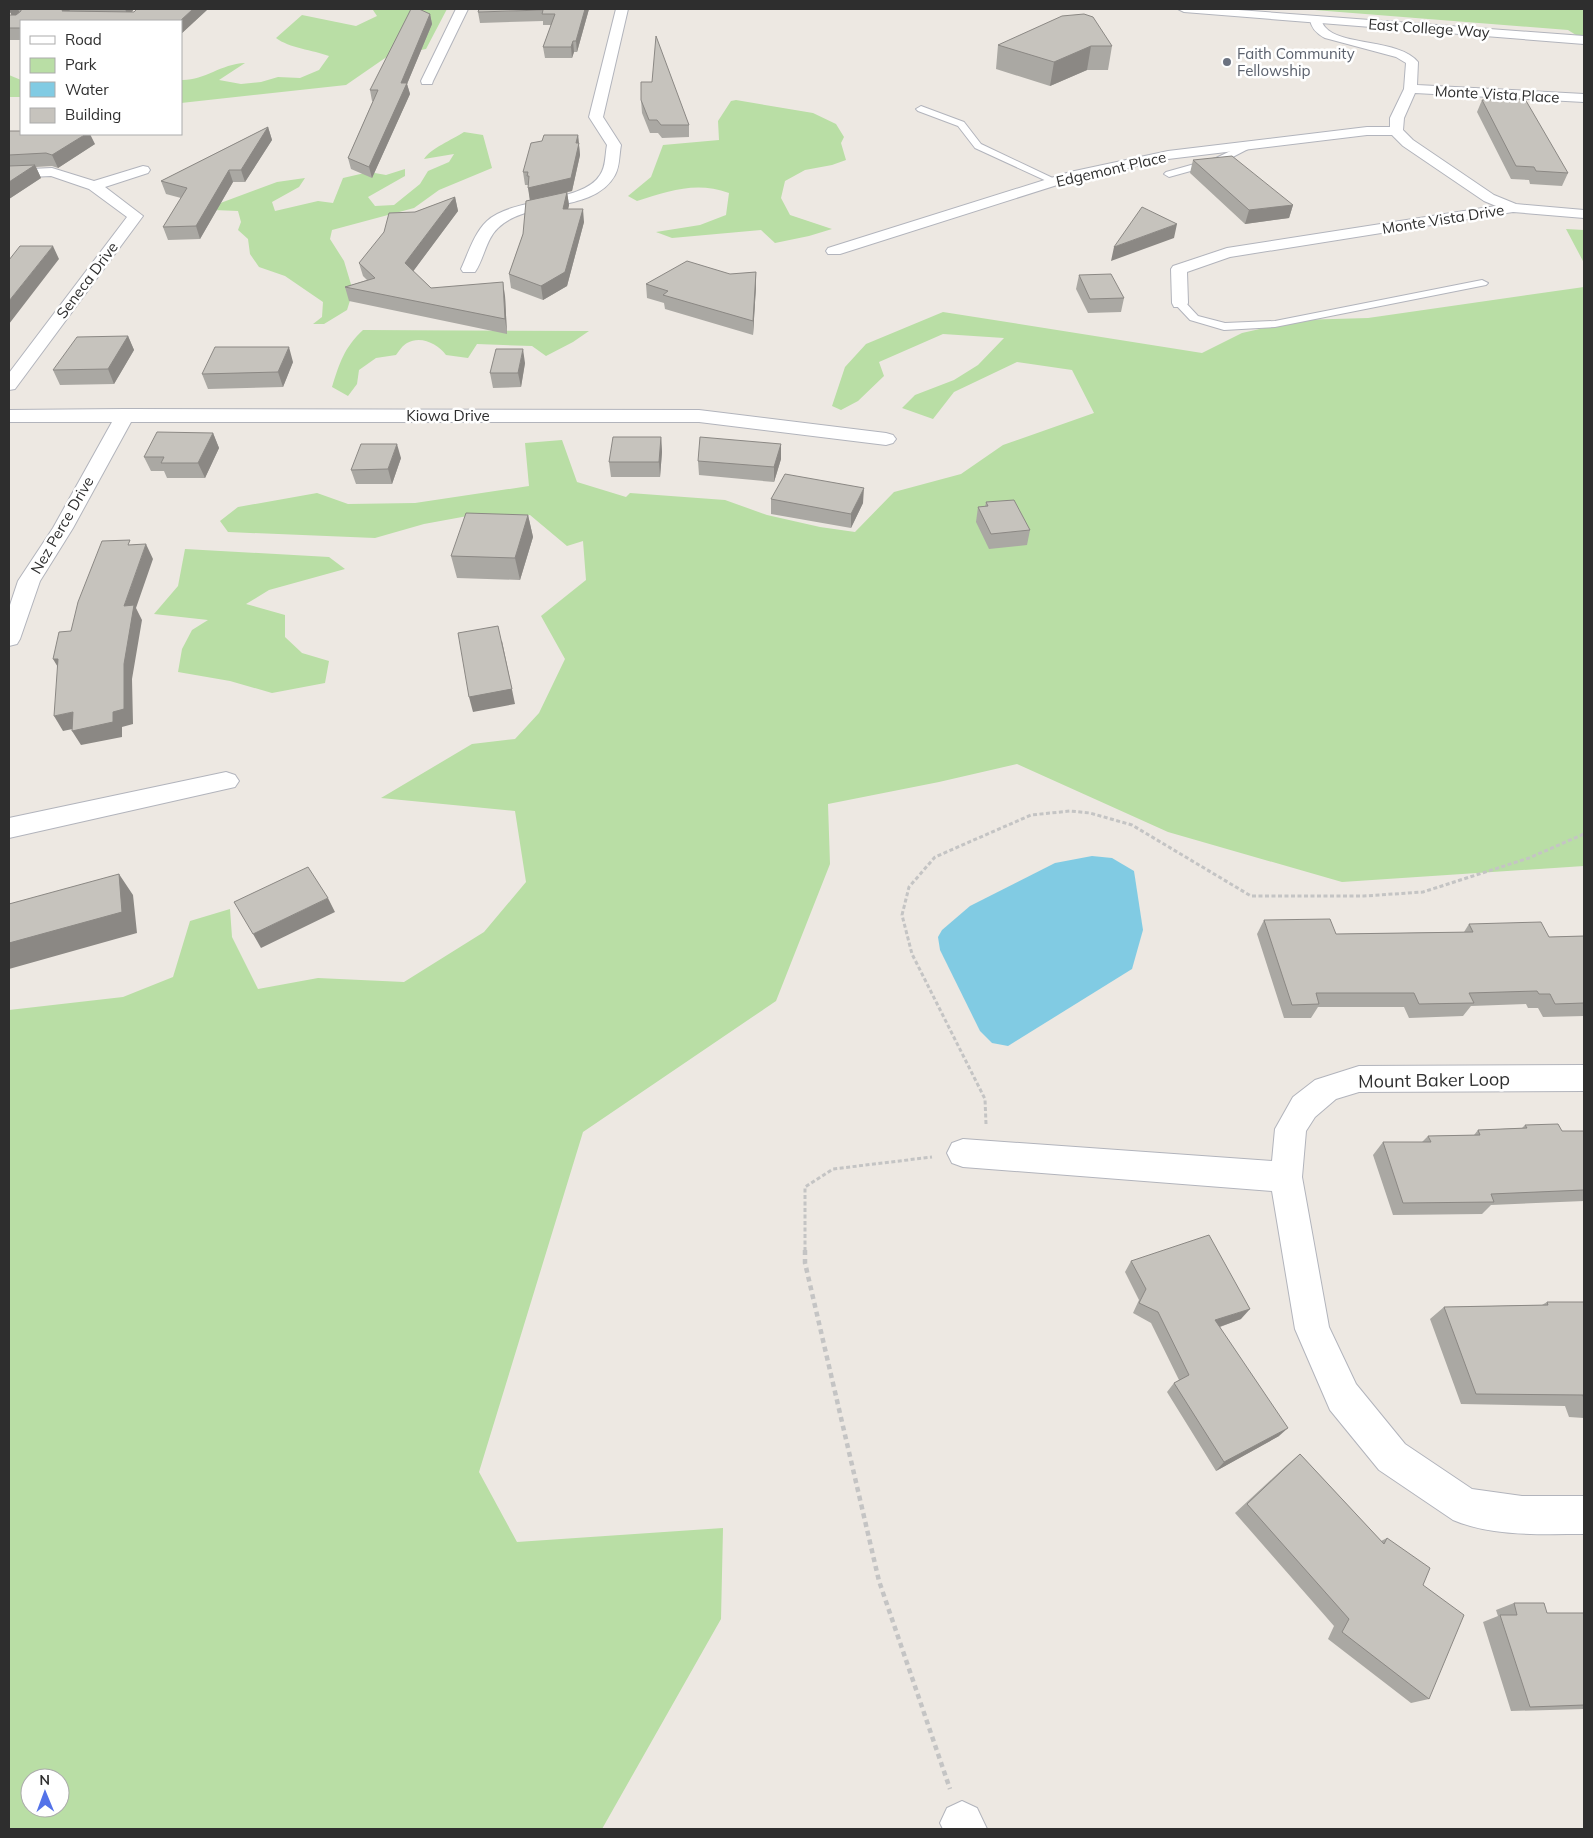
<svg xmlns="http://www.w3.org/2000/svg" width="1593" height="1838" font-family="Mulish,sans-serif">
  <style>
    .green { fill: #b9dea5; fill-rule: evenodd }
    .water { fill: #81cbe3 }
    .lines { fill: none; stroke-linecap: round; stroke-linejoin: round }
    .service-casing { stroke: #b2b4bc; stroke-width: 2 }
    .minor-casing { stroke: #b2b4bc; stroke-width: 2 }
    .secondary-casing { stroke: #b2b4bc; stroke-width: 2 }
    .path-far1 { stroke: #c4c4c4; stroke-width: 3; stroke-dasharray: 4 2.5; stroke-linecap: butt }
    .path { stroke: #c4c4c4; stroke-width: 4.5; stroke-dasharray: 5 4; stroke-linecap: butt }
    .service { fill: #fff; fill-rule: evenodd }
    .minor { fill: #fff; fill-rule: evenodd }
    .secondary { fill: #fff; fill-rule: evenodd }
    .wall { fill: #aaa8a3 }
    .shaded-wall { fill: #8b8884 }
    .building { fill: #c6c3bd; stroke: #8b8884 }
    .worship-dot { fill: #6b7280; stroke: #fff; stroke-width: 2 }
    .labels { text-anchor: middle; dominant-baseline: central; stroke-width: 5; stroke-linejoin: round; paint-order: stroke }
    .far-street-label { font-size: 15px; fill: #2e2e2e; stroke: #fff }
    .far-worship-label { font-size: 15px; fill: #5b616d; stroke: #fff; text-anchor: start }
    .street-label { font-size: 18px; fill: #2e2e2e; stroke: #fff }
  </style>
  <rect width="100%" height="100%" fill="#ede8e2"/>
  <path class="green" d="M375 9H447L426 49 388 56 346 85 181 103V80C204 81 220 64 245 63L219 80 241 84 261 82 278 77 300 78 319 70 329 56C313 50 289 48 276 38L302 15 356 26 377 16 373 10Z
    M1302 9H1584V40L1568 30Z
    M9 75 21 80V97H9Z
    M736 100 813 113 836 124 844 137 841 143 846 160 832 165 805 170 785 181 781 198 790 215 832 229 809 236 775 243 761 230 672 238 656 232 700 225 726 215 729 193C696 181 669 191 637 201L628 196 651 177 663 145 719 140 718 121 731 101Z
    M464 132 483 135 492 168 439 190 414 208 332 230 330 239 344 261 353 291 347 310 324 324H313L322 317 323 302 285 276 259 267 250 254 248 239 238 230 241 222 238 211 214 210 207 208 277 182 305 178 299 187 272 202 275 211 318 201 333 203 343 178 369 172 386 175 405 169V176L368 197 375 206 394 205 420 184 428 171 449 162 454 154 424 159C431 148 452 140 464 132Z
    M1566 229 1584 230V263Z
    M1584 287V866L1342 882 1168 832 1017 764 939 782 828 804 830 864 776 1001 583 1132 479 1472 517 1542 723 1528 721 1619 602 1829H9V1010L123 997 173 977 190 921 230 909 232 937 258 989 318 978 404 982 484 932 526 882 515 811 381 798 472 744 515 739 539 713 565 659 541 616 586 580 583 541 567 546 530 515H473L424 524 375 538 228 532 220 521 238 507 317 493 348 504 415 503 529 486 525 443 562 440 577 482 626 497 630 493 725 500 767 515 820 527 855 532 894 492 961 474 1003 445 1094 413 1072 370 1017 362 954 392 933 419 902 408 915 395 954 380 978 365 1004 338 943 334 879 362 884 376 858 401 841 410 832 406 845 367 866 344 943 312 1202 353 1242 333 1299 320 1368 318ZM30 1778H60V1808H30Z
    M363 330 589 331 573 342 546 356 532 346 477 344 468 358 446 355C438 344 421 335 407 343 403 345 399 351 396 355L376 358 359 370 357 384 348 396 332 387C340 362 344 348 363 330Z
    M185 549 329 557 345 569 269 590 246 604 285 615V637L302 653 329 661 325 683 272 693 230 681 178 672 182 649 192 630 208 620 154 614 178 586Z"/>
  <path class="water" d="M1092 856 1112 858 1134 871 1143 930 1132 969 1008 1046 992 1043 980 1031 940 950 938 937 942 930 970 906 1055 863Z"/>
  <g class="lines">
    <defs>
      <path id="service" d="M921 106 964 122 981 144 1059 181 1057 183H1051L975 148 958 126 918 111 916 109Z
        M1247 143 1252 146 1250 148 1223 162 1169 177 1164 174 1166 172 1216 158Z
        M1482 280 1488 283 1486 285 1275 327 1224 330 1190 320 1174 303 1180 300 1184 301 1198 316 1225 323 1275 321Z"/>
      <path id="minor" d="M456 9H468L433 81 432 84H422L421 81Z
        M616 9H628L603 117 621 145C619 155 620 166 615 175 594 214 527 199 498 228 486 239 484 259 475 272H463L461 269C468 254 474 233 487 221 513 197 583 203 600 175 606 167 605 155 607 145L589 117Z
        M1316 16 1320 17C1322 20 1322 24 1325 27 1340 46 1400 39 1418 62L1417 85 1584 94V102L1415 93 1404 118 1403 130 1413 140 1494 195 1516 204 1584 210V218L1513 212 1230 257 1187 272 1188 303 1186 307H1174L1172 303 1171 269 1173 266 1227 248 1496 206 1484 201 1403 146 1392 135H1367L1168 159 1073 180 840 254H828L826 251 828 248 1070 172 1168 151 1367 127H1390V118L1404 89 1406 63 1396 57 1325 38C1317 34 1311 28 1310 19Z
        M143 166 148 167 150 170 148 173 105 187 143 216 15 389 9 390V373L127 217 89 189 51 176 9 178V170L52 168 94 181Z
        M125 409 699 410 886 433 893 435 896 439 893 443 886 445 699 422H131L73 528 40 581 20 639 17 644 9 646V608L18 581 53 528 112 422H9V410Z
        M226 772 235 775 239 781 235 787 9 838V818Z
        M1584 1065V1091L1359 1092 1336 1099 1315 1117 1306 1131 1302 1177 1329 1327 1356 1384 1405 1444 1472 1489 1522 1496H1584V1534C1541 1534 1493 1537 1453 1520L1379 1470 1330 1410 1295 1329 1272 1191 963 1167 952 1163 947 1153 952 1143 963 1139 1272 1161 1275 1129 1293 1097 1315 1080 1359 1066Z
        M962 1801 977 1808 987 1829H943L940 1823 947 1808Z"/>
      <path id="secondary" d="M1178 9H1225L1584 36V44L1184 12Z"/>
    </defs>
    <use href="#service" class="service-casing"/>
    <use href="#minor" class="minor-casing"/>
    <use href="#secondary" class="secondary-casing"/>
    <path class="path-far1" d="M986 1124 985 1099 912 954 902 915 909 887 935 857 1031 815 1070 811 1090 813 1132 825 1251 896H1364L1423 892 1529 858 1584 834
      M805 1251V1187L833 1169 932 1157"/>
    <path class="path" d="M805 1250V1263L879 1581 950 1789"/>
    <use href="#service" class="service"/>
    <use href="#minor" class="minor"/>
    <use href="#secondary" class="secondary"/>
  </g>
  <path class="wall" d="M9 9H134L132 12H134L137 9H208L181 34V21H21V40H9V15H12L11 13H9Z
    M589 9 577 52H574L572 58H545L543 47 551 25H543V21L480 23 478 12Z
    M430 14 432 24 407 84 410 94 372 178 351 169 348 158 373 101H372L370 90Z
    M998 45 1112 46 1108 70H1087L1050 86 996 69Z
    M641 100 689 125V137L662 138 658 133H650L642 113Z
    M1482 100 1568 173 1562 186 1530 184 1529 180 1511 179 1477 112Z
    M268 127 272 140 245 182H233L200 239 168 240 163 227 181 198 166 194 161 181Z
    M9 131 95 144 58 168 52 166 36 167 41 178 9 199Z
    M578 135 580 155 572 191 567 192 569 205 568 209 584 222 567 286 543 300 511 288 509 274 523 234 530 200 528 185H525L523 172 542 141Z
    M1193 160 1293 205 1289 218 1245 224 1190 173Z
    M455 197 458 211 413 271 431 288 505 296 507 334 349 301 345 287 367 280 363 276 359 263 415 212Z
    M756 272V286L753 335 665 309 664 303 647 298 646 284Z
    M1079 275 1124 298 1121 312 1088 313 1076 289Z
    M128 336 134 350 114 384 60 385 53 370Z
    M293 362 283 387 208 389 202 374Z
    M525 363 521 387 493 388 490 373Z
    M213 433 219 448 205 478H167L164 471H151L144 457Z
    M661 437 662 452 660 477H611L609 462Z
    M781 444V459L774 482 699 475 698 461Z
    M401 458 392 484H356L351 470Z
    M771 499 863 503 851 528 771 514Z
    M986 502 1030 530 1027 545 989 549 976 522 978 507H985Z
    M528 515 533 537 520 580 457 578 451 556Z
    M1264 920 1336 934 1464 932 1469 924 1549 937 1584 936V1016L1543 1017 1538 1008H1528L1526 1004 1471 1006 1463 1016 1409 1018 1404 1007H1318L1311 1018H1284L1257 934Z
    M1525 1125 1562 1131H1584V1201L1491 1205 1482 1214 1393 1215 1373 1155 1383 1142H1422L1428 1136 1474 1135 1478 1130 1522 1128Z
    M1131 1261 1241 1319 1220 1327 1279 1436 1216 1471 1167 1392 1174 1383 1179 1380 1151 1323 1133 1313 1139 1300 1125 1272Z
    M1547 1302H1584V1418L1569 1417 1565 1406 1461 1404 1430 1319 1444 1307 1542 1305Z
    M1300 1454 1381 1541 1387 1538 1423 1585 1429 1699 1411 1703 1328 1639 1334 1626 1235 1513 1287 1465Z
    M1514 1603 1547 1613H1584V1709L1511 1711 1483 1622 1498 1616 1496 1610Z"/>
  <path class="shaded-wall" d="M9 9H18L22 18 13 19Z
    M63 9H69L72 17 62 11Z
    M125 9H134L128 16Z
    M193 9H208L181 34V21H180Z
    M585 9H589L577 52 576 41Z
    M430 14 432 24 407 84 410 94 372 178 369 167 401 83Z
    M573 41 574 52 572 58 571 47Z
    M1091 46 1087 70 1050 86 1054 62Z
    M268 127 272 140 245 182 241 170Z
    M86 134H90L95 144 58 168 52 155Z
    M578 135 580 155 572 191 567 192 569 205 565 223 530 201 528 188 576 143Z
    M35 165 41 178 9 199V182Z
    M229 170 233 182 200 239 196 226Z
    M455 197 458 211 409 277 405 263Z
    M1293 205 1289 218 1245 224 1249 210Z
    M583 209 584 222 567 286 543 300 541 286Z
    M1177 224 1174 238 1111 261 1114 247Z
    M53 246 59 259 9 324V301Z
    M756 272V286L753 335V321Z
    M503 282 505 296 507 334 505 319Z
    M128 336 134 350 114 384 108 369Z
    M289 347 293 362 283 387 278 372Z
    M523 349 525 363 521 387 518 373Z
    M213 433 219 448 205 478 198 463Z
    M661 437 662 452 660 477 659 462Z
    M397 444 401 458 392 484 388 469Z
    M781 444V459L774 482V467Z
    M864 488 863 503 851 528V514Z
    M528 515 533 537 520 580 515 558Z
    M146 544 153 559 136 608 142 620 132 679 133 724 122 727V737L81 745 72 731 113 712 124 606Z
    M502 641 515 704 473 712 469 697Z
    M53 659H58L62 674Z
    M73 712 82 727 63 731 54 716Z
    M119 874 133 895 137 933 9 969V943Z
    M328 898 335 912 261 948 253 934Z
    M1250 1309 1241 1319 1208 1331 1215 1320Z
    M1288 1428 1279 1436 1216 1471 1224 1462Z"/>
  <path class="building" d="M21 9H63L62 11 134 12 137 9H193L180 21H21V28H9V15H16L21 11Z
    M411 9H419L430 14 401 83H407L369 167 348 158 378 90H370Z
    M479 9H585L576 41H573L571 47H543L555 14H542L543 10 478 12Z
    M1084 14 1093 17 1112 46H1091L1054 62 998 45 1062 16Z
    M656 36 689 125H661L657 120H649L641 100V82H652Z
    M1525 99 1568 173 1536 171 1534 167 1516 166 1482 100Z
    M268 127 241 170H229L196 226 163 227 187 188 161 181Z
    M9 131H21V134H86L52 155 46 153 9 155Z
    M544 135H578L576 143H579L571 178 528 188 529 176H527L528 172H523L531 143 542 141Z
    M1232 156 1293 205 1249 210 1193 160Z
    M35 165 9 182V166Z
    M567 192 563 209H583L565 272 541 286 509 274 523 234 526 201Z
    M455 197 405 263 431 288 503 282 505 319 345 287 375 278 359 263 384 232 389 213 415 212Z
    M1142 207 1177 224 1114 247Z
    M20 246H53L9 301V260Z
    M687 261 730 274 756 272 753 321 663 295 668 291 646 284Z
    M1111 274 1124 298 1090 299 1079 275Z
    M128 336 108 369 53 370 77 337Z
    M215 347H289L278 372 202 374Z
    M496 349H523L518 373H490Z
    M157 432 213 433 198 463H161L164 457H144Z
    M613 437H661L659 462H609Z
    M700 437 781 444 774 467 698 461Z
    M361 444H397L388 469 351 470Z
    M785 474 864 488 851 514 771 499Z
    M1014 500 1030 530 991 534 978 507 988 506 986 502Z
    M466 513 528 515 515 558 451 556Z
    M130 540 128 545 146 544 124 606 134 605 124 664V709L113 712V722L72 731 73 712 54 716 58 659H53L59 632 71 631 78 602 102 541Z
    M498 626 512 689 469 697 458 633Z
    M308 867 328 898 253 934 234 902Z
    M119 874 122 912 9 943V904Z
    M1330 919 1336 934 1473 932 1469 924 1541 922 1549 937 1584 936V1003L1555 1004 1550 994H1539L1537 991 1469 993 1474 1003 1419 1004 1414 993H1316L1319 1004 1292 1005 1264 920Z
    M1558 1124 1562 1131H1584V1190L1491 1194 1494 1202 1403 1203 1383 1142H1431L1428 1136 1480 1135 1478 1130 1527 1128 1525 1125Z
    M1209 1235 1250 1309 1215 1320 1288 1428 1224 1462 1174 1383 1189 1375 1158 1312 1139 1303 1146 1289 1131 1261Z
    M1547 1302H1584V1400L1583 1395 1476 1394 1444 1307 1548 1305Z
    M1300 1454 1384 1544 1387 1538 1430 1568 1423 1585 1464 1615 1429 1699 1342 1632 1349 1619 1247 1504Z
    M1514 1603H1544L1547 1613H1584V1705L1530 1707 1500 1615H1517Z"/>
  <circle class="worship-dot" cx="1227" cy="62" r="5"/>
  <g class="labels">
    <g class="far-street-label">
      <text transform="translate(1429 28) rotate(4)">East College Way</text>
      <text transform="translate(1497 94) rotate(3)">Monte Vista Place</text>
      <text transform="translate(1111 169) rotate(-13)">Edgemont Place</text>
      <text transform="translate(1443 219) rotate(-9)">Monte Vista Drive</text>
      <text transform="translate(87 280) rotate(-53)">Seneca Drive</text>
      <text x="448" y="415">Kiowa Drive</text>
      <text transform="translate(62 525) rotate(-60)">Nez Perce Drive</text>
    </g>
    <g class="far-worship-label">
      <text x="1237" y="53">Faith Community<tspan x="1237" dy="17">Fellowship</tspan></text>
    </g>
    <g class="street-label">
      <text transform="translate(1434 1080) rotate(-1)">Mount Baker Loop</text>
    </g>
  </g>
  <rect width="1593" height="1838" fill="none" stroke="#2e2e2e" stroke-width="20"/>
  <rect x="20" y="20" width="162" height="115" fill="#ffffff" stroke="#ababab"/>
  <rect x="30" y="36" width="25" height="8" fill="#ffffff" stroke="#ababab"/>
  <text x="65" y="45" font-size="15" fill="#2e2e2e">Road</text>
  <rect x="30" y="58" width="25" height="15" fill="#b9dea5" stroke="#ababab"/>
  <text x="65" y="70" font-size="15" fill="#2e2e2e">Park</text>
  <rect x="30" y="82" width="25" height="15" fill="#81cbe3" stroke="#ababab"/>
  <text x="65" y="95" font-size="15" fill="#2e2e2e">Water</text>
  <rect x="30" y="108" width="25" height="15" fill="#c6c3bd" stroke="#ababab"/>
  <text x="65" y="120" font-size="15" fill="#2e2e2e">Building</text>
  <g transform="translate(45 1793) rotate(359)"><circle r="24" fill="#ffffff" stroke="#ababab"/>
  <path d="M0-4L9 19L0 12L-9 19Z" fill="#5473e8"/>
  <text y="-8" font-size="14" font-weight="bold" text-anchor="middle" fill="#2e2e2e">N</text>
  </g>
</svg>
